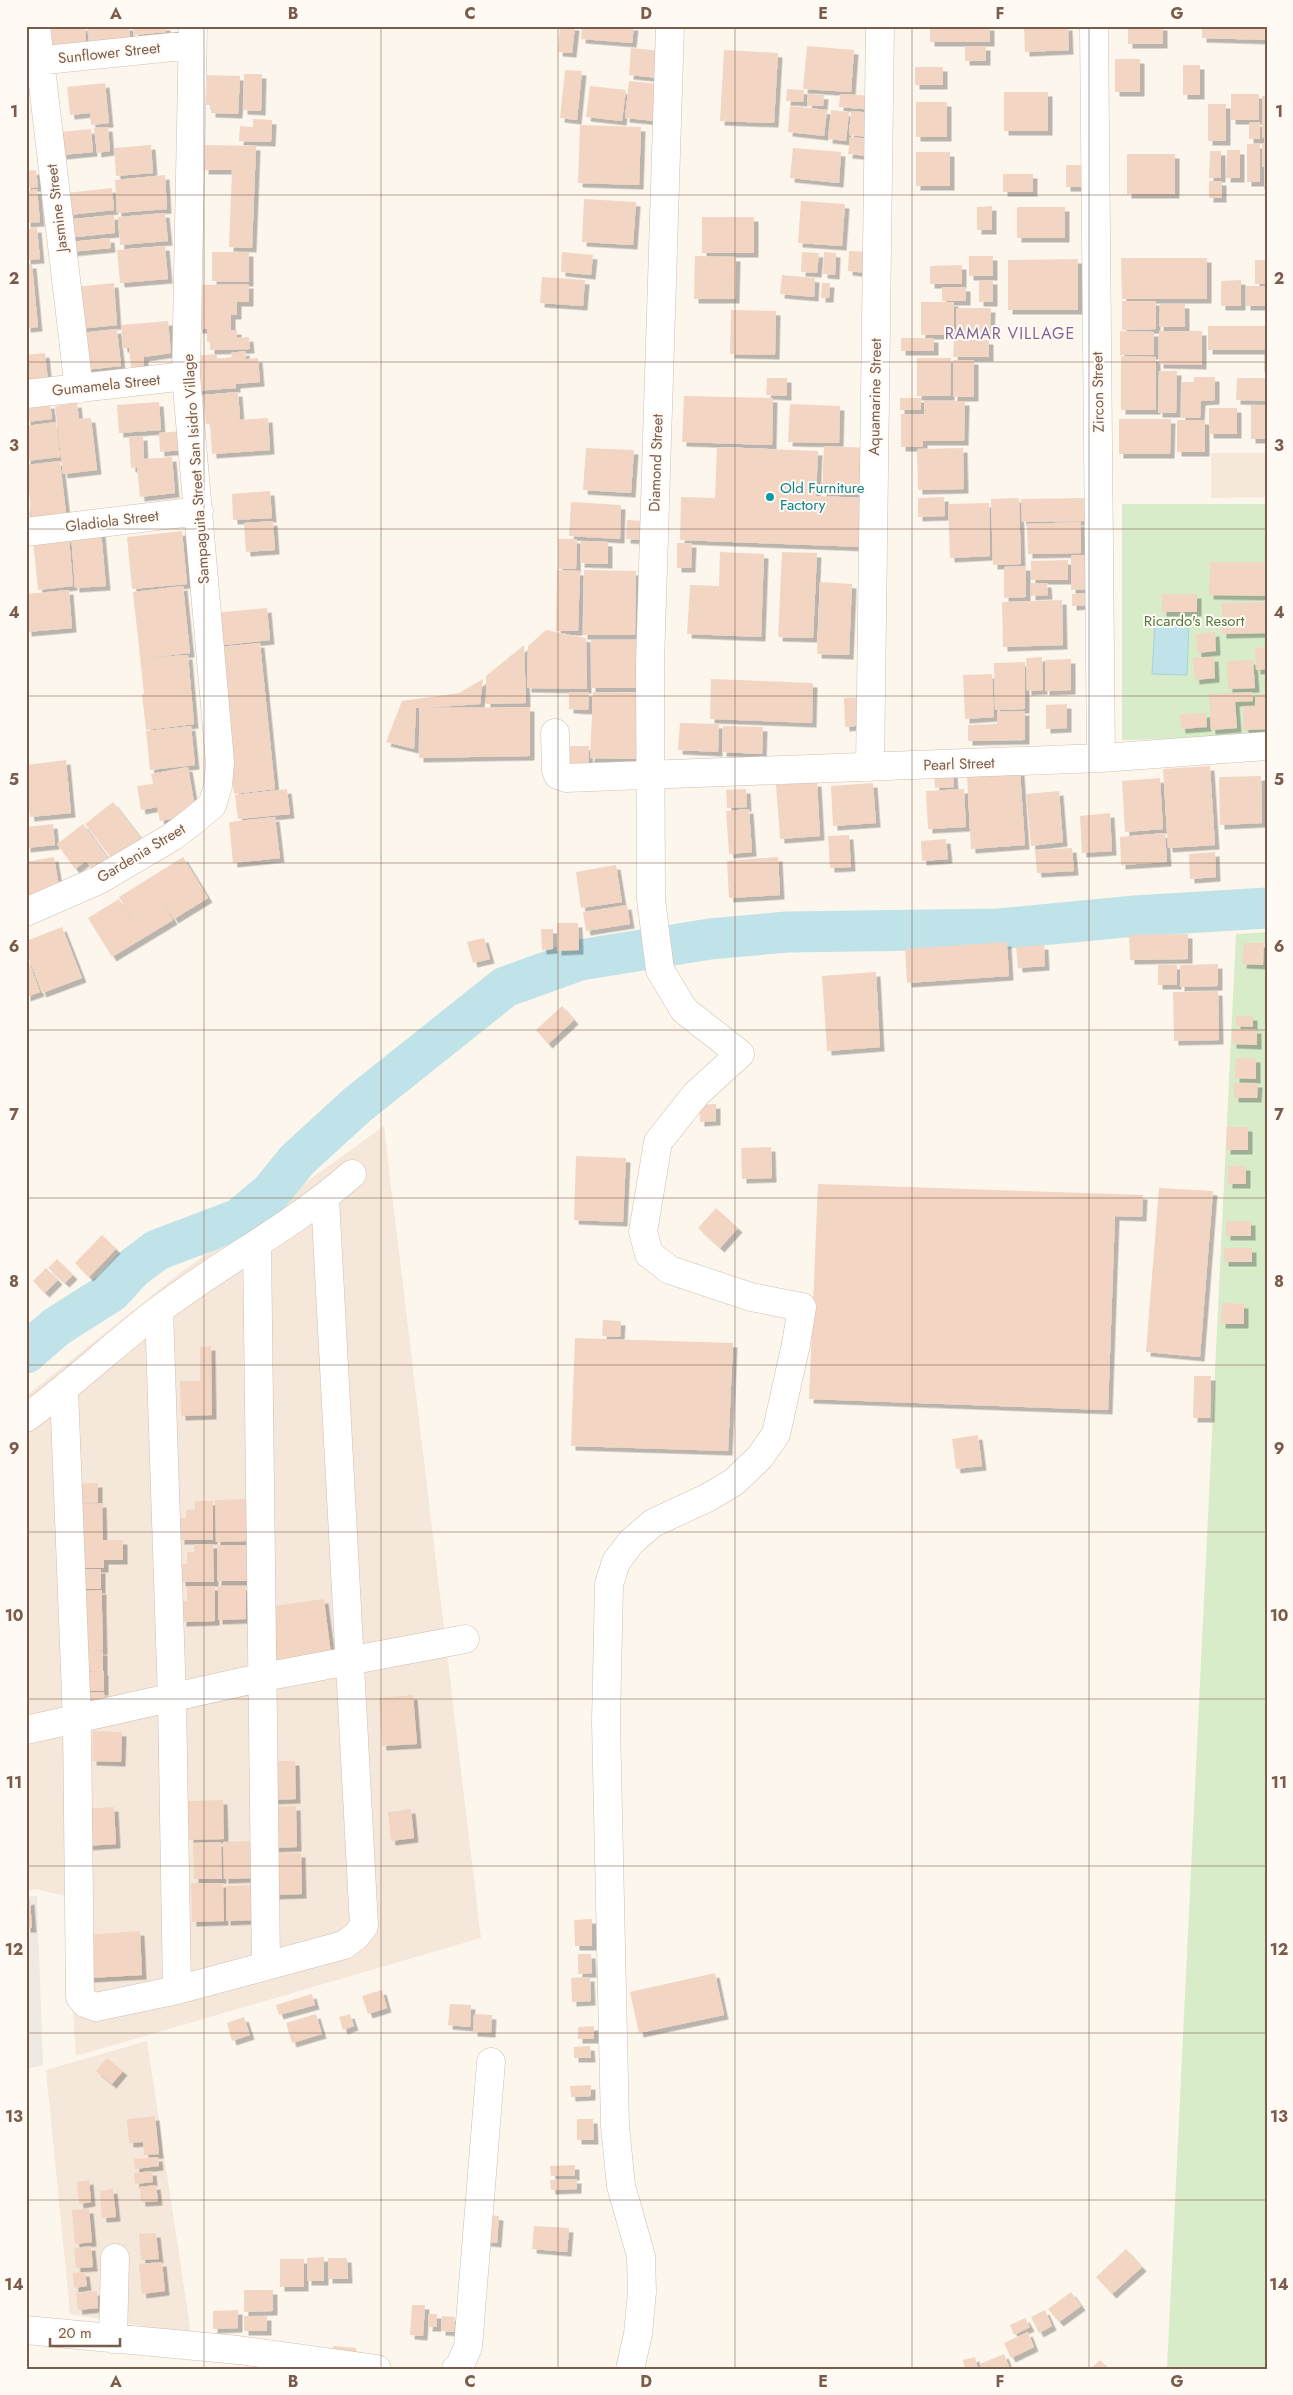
<svg xmlns="http://www.w3.org/2000/svg" width="1293" height="2395" font-family="Jost,sans-serif">
  <style>
    .residential { fill: #f5e8da }
    .industrial { fill: #efe9e4 }
    .green { fill: #d8ecc9 }
    .water { fill: #bfe3e8; stroke: #a5d3da }
    .lines { fill: none; stroke-linecap: round; stroke-linejoin: round }
    .river { stroke: #bfe3e8; stroke-width: 41 }
    .building { fill: #f3d5c3; filter: url(#shadow) }
    .minor-casing { stroke: #d1beb0; stroke-width: 29 }
    .minor { stroke: #fff; stroke-width: 28 }
    .grid { fill: none; stroke: #7a5c4d; stroke-width: 1; stroke-opacity: 0.55 }
    .culture-dot { fill: #0f9aa8; stroke: #fffaf3; stroke-width: 2 }
    .labels { text-anchor: middle; dominant-baseline: central; stroke-width: 4; stroke-linejoin: round; paint-order: stroke }
    .street-label { font-size: 15px; fill: #7a5c4d; stroke: #fffaf3 }
    .culture-label { font-size: 15px; fill: #0d838f; stroke: #fffaf3; text-anchor: start }
    .park-label { font-size: 15px; fill: #537a41; stroke: #fffaf3 }
    .neighbourhood-label { font-size: 16px; letter-spacing: 1px; fill: #846695; stroke: #fffaf3 }
    .neatline { fill: none; stroke: #7a5c4d; stroke-width: 2 }
    .grid-label { font-size: 16px; text-anchor: middle; font-weight: bold; fill: #7a5c4d }
  </style>
  <defs>
    <filter id="shadow"><feDropShadow dx="4.5" dy="4.5" stdDeviation="0" flood-color="#0004"/></filter>
  </defs>
  <rect width="100%" height="100%" fill="#fdf6ec"/>
  <path class="residential" d="M1211 453H1267V497L1211 498Z
    M384 1126 481 1938 76 2056 65 1896 35 1889 26 1891V1396L180 1273Z
    M147 2041 191 2334 70 2314 46 2070Z"/>
  <path class="industrial" d="M37 1896 43 2065 26 2069V1897Z"/>
  <path class="green" d="M1122 504H1267V737L1122 740Z
    M1267 932V2369H1167L1236 934Z"/>
  <path class="water" d="M1155 621 1189 622 1187 675 1152 674Z"/>
  <g class="lines">
    <path class="river" d="M26 1353 56 1327 111 1292 133 1268 157 1250 239 1219 271 1192 297 1160 357 1105 505 987 580 960 710 939 787 932 999 929 1135 916 1267 908"/>
  </g>
  <path class="building" d="M44 26H85L86 42 46 47Z
    M87 26H129L130 37 89 41Z
    M133 26H166V32L134 35Z
    M560 26H575L572 53 558 52Z
    M582 26H634L632 43 581 39Z
    M930 26H990V42H930Z
    M1068 26 1069 50 1025 52 1024 28Z
    M1128 26H1163V44H1128Z
    M1202 26H1267V40L1202 38Z
    M807 46 854 50 851 92 803 89Z
    M965 46H986V61H965Z
    M631 48 662 51 659 78 629 75Z
    M724 50 778 53 774 123 720 121Z
    M1115 59H1140V92H1115Z
    M1183 65H1200V95H1183Z
    M915 67H943V85H915Z
    M565 70 582 71 577 120 560 118Z
    M244 74H262L261 111 243 110Z
    M207 75 240 76 238 114 211 113V105H206Z
    M629 81 659 84 655 121 625 118Z
    M105 83 109 123 91 125 90 113 70 115 67 87Z
    M590 86 626 90 622 121 586 117Z
    M787 89 804 90 803 102 786 101Z
    M1004 92H1048V131H1004Z
    M808 94 824 95 823 106H807Z
    M840 94 876 96 875 110 839 107Z
    M1231 94H1259V120H1231Z
    M1262 96H1267V138H1262Z
    M916 102H947V137H916Z
    M1208 104H1226V141H1208Z
    M790 106 827 110 824 136 788 132Z
    M831 110 849 112 846 141 828 139Z
    M851 111 872 113 870 137 849 135Z
    M253 119 272 120 271 142 239 141 240 126 253 127Z
    M1260 122V139H1249V123Z
    M580 125 641 127 639 185 578 183Z
    M108 127 110 151 97 153 94 128Z
    M91 129 93 152 62 155 59 132Z
    M850 137 870 139 868 156 848 154Z
    M1262 143H1267V167H1262Z
    M1247 144H1260V182H1247Z
    M151 145 153 173 116 176 114 148Z
    M205 145 256 146 252 248 229 247 232 170H204Z
    M793 148 841 152 839 183 790 178Z
    M1227 150H1240V178H1226Z
    M1210 151H1221V178H1209Z
    M916 152H950V186H916Z
    M1127 154H1175V194H1127Z
    M1066 165H1082L1081 187H1066Z
    M36 170 38 187 26 188V171Z
    M1264 170H1267V190H1264Z
    M1003 174H1033V192H1003Z
    M165 175 167 209 117 213 115 180Z
    M1209 181H1222V198H1209Z
    M112 188 114 210 69 215 67 193Z
    M37 189 40 222 26 223V191Z
    M584 199 636 202 633 245 582 242Z
    M801 201 845 204 842 246 798 243Z
    M992 206V230H977V207Z
    M1017 207H1065V238H1017Z
    M165 213 168 241 120 245 118 217Z
    M114 215 115 233 66 238 64 220Z
    M702 217H754V253H702Z
    M37 228 40 259 26 260V229Z
    M110 238 111 248 70 252 69 242Z
    M165 246 168 279 120 283 117 250Z
    M849 251 868 252 866 273 848 271Z
    M212 252H249V282L212 281Z
    M562 252 593 255 591 275 561 272Z
    M802 252 819 253 817 273 801 272Z
    M824 252 836 253 835 275 823 274Z
    M695 256 736 257 735 299H694Z
    M969 256H993V276H969Z
    M1121 258H1207V299H1122Z
    M1078 259V310H1008V260Z
    M1255 260H1267V284H1255Z
    M26 264H32L38 327 26 328Z
    M962 265V284H930V266Z
    M782 275 815 278 814 297 780 294Z
    M542 277 585 280 583 306 540 303Z
    M979 280H993V302H979Z
    M1241 280V306H1221V281Z
    M114 283 117 325 79 329 75 287Z
    M822 283H830L829 298H821Z
    M249 284V302H237V315H231V330H237V338L249 337 250 349 210 350V342H207V329H198L197 285Z
    M1246 286H1267V306H1246Z
    M942 287H966V301H942Z
    M1122 301H1156V329L1122 330Z
    M921 302H954V335H921Z
    M1160 304H1185V327H1159Z
    M956 308H991L990 333 956 332Z
    M731 310 776 311 775 355 730 354Z
    M168 321 171 353 144 357V366L131 367 129 348H123L121 325Z
    M1208 326H1267V350H1208Z
    M117 329 121 366 84 370 80 333Z
    M1120 331 1154 332V355H1120Z
    M1159 331H1202V365L1159 364Z
    M901 338H934V351H901Z
    M954 340H989V357H953Z
    M245 351 246 359 258 358 260 382 236 384V388L195 391 193 356 217 354V359L232 357 231 353Z
    M45 353 48 381 26 383V355Z
    M1264 355H1267V372H1264Z
    M1121 356 1156 357V410H1121Z
    M917 358H951L950 396H917Z
    M953 360H974V397H953Z
    M1159 371H1177L1176 413H1158Z
    M1194 377H1215V400L1201 401 1200 418H1181V382H1194Z
    M767 378H787V396L766 395Z
    M1237 378H1267V401L1236 400Z
    M238 392 240 418 238 420 268 418 270 450 212 454 210 424H206L203 395Z
    M684 396 773 398 772 445 682 442Z
    M900 398H921V410H900Z
    M924 401H965L964 441H923V447H901V414H924Z
    M159 402 161 430 119 433 117 405Z
    M77 403 79 419 91 418 97 470 63 474 55 406Z
    M50 404 52 419 26 422V407Z
    M790 404 840 406 839 443 788 442Z
    M1251 405H1267V439H1251Z
    M1209 408H1237V434H1209Z
    M1119 419H1171L1170 454H1119Z
    M1177 420H1205V452H1177Z
    M56 422 60 457 26 461V426Z
    M181 431 182 450 160 452 159 433Z
    M143 436 144 459 172 457 175 493 140 497 137 467 131 468 129 437Z
    M824 446 868 448 866 495 822 493Z
    M717 447 818 451 816 496 866 498 864 547 680 540 681 497 715 498Z
    M586 448 634 450 631 493 583 490Z
    M963 448 964 489 918 490 917 449Z
    M60 461 66 513 32 517 26 465Z
    M270 491 272 518 233 520 232 494Z
    M26 493 30 515 26 516Z
    M944 497 945 516 918 517V498Z
    M1019 498 1021 564 993 565 991 499Z
    M1084 498V521L1022 522 1021 499Z
    M571 502 621 505 620 539 569 536Z
    M989 503 990 556 950 558 948 504Z
    M627 520 645 521 643 540 626 539Z
    M273 521 275 550 246 552 244 523Z
    M1081 522V553L1028 554 1027 524Z
    M101 531 106 586 75 588 71 533Z
    M182 531 187 584 132 589 127 537Z
    M69 537 73 586 38 590 33 541Z
    M558 539H577L576 569H558Z
    M581 541 608 542V564L580 563Z
    M677 543H692L691 568H677Z
    M720 552 764 554 761 637 687 634 690 585 719 586Z
    M782 552 817 553 813 638 778 637Z
    M1071 555H1085L1086 589 1071 590Z
    M1068 560V580H1031V561Z
    M1210 562H1267V596L1209 595Z
    M1026 566V597L1004 598V567Z
    M557 570 580 571 578 631H556Z
    M584 570 636 571 635 635H583Z
    M820 582 852 584 849 655 817 654Z
    M1031 583H1047L1048 595 1031 596Z
    M183 586 190 653 145 658 188 655 194 724 146 730 142 694H144L133 592Z
    M69 590 72 628 27 632 26 594Z
    M1087 593V605L1072 606V594Z
    M1162 594H1197V612H1162Z
    M1062 600 1063 645 1003 647 1002 602Z
    M1267 602V633L1222 634V603Z
    M267 608 270 640 215 646 212 613Z
    M546 630 586 638 587 689 527 688 528 646Z
    M1215 632 1216 651 1197 653 1196 634Z
    M591 640H642L641 688H591Z
    M260 643 275 789 234 794 218 647Z
    M524 645 526 703 486 704V676Z
    M1267 647V669L1256 670 1255 648Z
    M1042 657 1043 690 1027 691 1026 658Z
    M1214 657 1215 678 1195 680 1193 658Z
    M1071 659V690L1045 691V660Z
    M1253 660 1255 688 1228 689 1227 661Z
    M1025 662V709L995 710 994 663Z
    M992 674 994 717 965 719 963 675Z
    M483 679 480 704 422 708 530 707V756L419 758V708H416L414 749 386 742 402 701 459 693Z
    M711 679 813 683 812 723 710 719Z
    M569 692H589L588 710 569 709Z
    M593 692 641 693 638 759 590 758Z
    M1252 692 1253 701 1235 702 1237 728 1211 730 1209 694Z
    M1267 694V729L1244 730 1243 706H1255V695Z
    M863 697 865 725 845 727 844 698Z
    M1067 704V728L1046 729V705Z
    M1025 711V740L968 741V725L997 724V712Z
    M1206 713 1207 727 1181 729 1180 714Z
    M680 723 719 724 718 752 678 750Z
    M191 726 195 765 150 770 146 731Z
    M723 726 763 727 762 754 722 752Z
    M569 746H589L588 771H568Z
    M66 760 71 813 30 817 28 801 26 802V765Z
    M1210 766 1215 845 1168 848 1163 769Z
    M188 767 196 814 160 821 157 807 141 810 137 786 153 784 151 774Z
    M1020 771 1025 845 971 849 967 775Z
    M953 772 954 787 935 788 934 774Z
    M1261 776 1262 823 1220 825 1219 777Z
    M1160 778 1163 829 1125 832 1122 781Z
    M817 782 820 836 780 839 776 785Z
    M873 783 876 823 833 826 831 786Z
    M287 789 290 814 238 819 235 795Z
    M746 789 747 807 727 808 726 790Z
    M964 789 966 827 928 829 926 791Z
    M1059 791 1063 842 1031 846 1026 794Z
    M113 802 143 841 115 863 85 824Z
    M749 809 752 852 729 854 726 811Z
    M1110 813 1112 851 1082 853 1080 816Z
    M275 817 280 858 233 863 229 822Z
    M53 824 55 845 26 848V827Z
    M83 824 112 864 97 875 86 861 75 869 57 844Z
    M1165 833 1167 862 1121 865 1120 837Z
    M849 835 851 867 830 868 828 836Z
    M946 839 948 859 922 861 921 841Z
    M1072 848 1074 871 1037 873 1035 850Z
    M1215 852 1216 877 1190 879 1189 854Z
    M54 857 60 892 26 898V862Z
    M183 857 208 898 174 919 160 897 173 920 112 957 88 918 119 899 141 934 119 897Z
    M778 857 780 895 729 898 727 861Z
    M616 865 622 902 581 908 576 872Z
    M627 905 630 924 586 931 583 912Z
    M557 923H578L579 950 557 951Z
    M62 927 82 978 42 993 26 951V941Z
    M541 929H553V949L542 950Z
    M1188 934V959L1130 960 1129 935Z
    M484 938 490 959 473 963 467 942Z
    M1007 942 1009 976 907 983 905 949Z
    M1244 943H1264L1263 965 1242 964Z
    M1044 945 1045 966 1018 968 1016 947Z
    M26 954 40 992 26 997Z
    M1218 964V986L1180 987V965Z
    M1158 965H1177V985H1158Z
    M876 972 880 1047 827 1051 822 976Z
    M1218 991 1219 1040 1174 1041 1173 992Z
    M562 1006 574 1020 548 1044 536 1030Z
    M1236 1016H1253V1027L1236 1026Z
    M1232 1029H1257V1045L1232 1044Z
    M1236 1058H1256V1079L1235 1078Z
    M1234 1083H1258L1257 1098H1234Z
    M716 1104V1121L700 1122 699 1105Z
    M1227 1127H1248V1150H1226Z
    M771 1147 772 1178 742 1179 741 1148Z
    M576 1156 626 1158 623 1222 574 1220Z
    M1228 1166H1246V1184H1228Z
    M818 1184 1143 1195 1142 1217 1115 1216 1108 1410 809 1399Z
    M1159 1188 1213 1191 1200 1357 1146 1352Z
    M716 1208 738 1228 720 1248 698 1228Z
    M1226 1221H1251V1236H1226Z
    M102 1235 116 1249 89 1277 75 1263Z
    M1224 1248H1252V1262H1224Z
    M57 1259 73 1275 65 1283 48 1268Z
    M46 1268 58 1280 45 1293 33 1281Z
    M1222 1303 1244 1304V1324H1221Z
    M603 1320 621 1321 620 1337 602 1336Z
    M575 1338 733 1343 728 1451 571 1446Z
    M211 1346 212 1415 181 1416 180 1381H200V1347Z
    M1194 1376H1211L1210 1418H1193Z
    M978 1435 982 1466 956 1469 952 1439Z
    M98 1483V1502L79 1504 102 1503 103 1540H123V1560H104V1568H74L73 1484Z
    M246 1499V1541L216 1542 215 1500Z
    M195 1501H213V1540H180V1518H186V1510L195 1509Z
    M194 1544H213L214 1582H181V1564H187V1552H194Z
    M217 1545H251V1581H217Z
    M82 1569H101V1589H75Z
    M187 1586H215V1621L182 1622V1601H187Z
    M218 1586H246V1619L218 1620Z
    M102 1590V1610L93 1611 102 1610 103 1650 95 1651H103V1671H77L75 1591Z
    M324 1599 331 1654 272 1662 265 1607Z
    M104 1671V1691H86L78 1672Z
    M104 1692 105 1714 77 1693Z
    M413 1695 417 1744 382 1746 379 1698Z
    M93 1731 122 1732 121 1762 92 1761Z
    M269 1761H295L296 1799 270 1800Z
    M223 1800 224 1839 189 1840 188 1801Z
    M296 1806 297 1847 269 1848V1807Z
    M114 1807 116 1844 85 1846 83 1809Z
    M411 1809 414 1838 391 1841 388 1812Z
    M252 1841 253 1878 224 1879 223 1842Z
    M221 1842 222 1879H194L193 1843Z
    M301 1853 302 1894 270 1895 269 1854Z
    M191 1883H223L224 1921 192 1922Z
    M256 1885 257 1920 226 1921V1886Z
    M30 1900 32 1928H26V1901Z
    M592 1919V1946H575L574 1920Z
    M140 1931 142 1975 89 1978 86 1935Z
    M578 1954H591L592 1973 578 1974Z
    M715 1973 724 2015 639 2033 630 1992Z
    M590 1977 591 2001 572 2002 571 1978Z
    M382 1990 387 2008 368 2014 362 1996Z
    M312 1994 315 2005 279 2015 276 2005Z
    M450 2004 471 2005 470 2027 448 2025Z
    M316 2014 322 2034 292 2043 286 2023Z
    M350 2014 354 2026 343 2030 339 2017Z
    M474 2014 492 2015 491 2033 473 2032Z
    M244 2017 250 2035 232 2041 227 2023Z
    M594 2026V2039H578V2027Z
    M590 2046 591 2058H574V2047Z
    M107 2058 123 2071 112 2084 96 2071Z
    M591 2085V2096L571 2097 570 2086Z
    M155 2116 159 2154 144 2155 143 2142 129 2143 127 2119Z
    M577 2119H593L594 2140H577Z
    M158 2157 159 2166 135 2169 134 2159Z
    M575 2165V2176H551L550 2166Z
    M152 2171 153 2182 135 2184 134 2173Z
    M577 2179V2189L551 2190 550 2180Z
    M89 2180 91 2202 79 2204 77 2182Z
    M156 2185 158 2201 141 2202 140 2187Z
    M113 2189 116 2217 102 2218 100 2191Z
    M89 2209 92 2242 75 2244 72 2210Z
    M488 2215 499 2216 497 2243 486 2242Z
    M534 2226 569 2228 567 2252 532 2249Z
    M156 2233 159 2259 141 2260 139 2234Z
    M91 2246 93 2267 76 2268 74 2248Z
    M1126 2249 1142 2267 1112 2294 1096 2277Z
    M324 2257V2281H307V2258Z
    M328 2258H347L348 2279H328Z
    M280 2259H304V2287H280Z
    M162 2262 165 2291 142 2294 139 2264Z
    M85 2272 87 2286 74 2288 73 2273Z
    M244 2290H273V2311L244 2312Z
    M97 2291 98 2308 78 2310 76 2293Z
    M1071 2292 1081 2306 1059 2322 1048 2309Z
    M412 2305H425L423 2336 410 2335Z
    M238 2310V2328L213 2329V2311Z
    M1045 2310 1052 2326 1039 2333 1031 2317Z
    M429 2314H437V2327H428Z
    M244 2316H267V2331H244Z
    M442 2316 455 2317 454 2332 441 2331Z
    M1025 2318 1030 2327 1014 2335 1010 2325Z
    M1028 2332 1034 2347 1011 2358 1004 2343Z
    M333 2346 356 2348V2357L333 2355Z
    M1004 2354 1010 2369H982L980 2364Z
    M975 2357 978 2369H965L963 2360Z
    M1100 2360 1109 2369H1090Z"/>
  <g class="lines">
    <defs>
      <path id="minor" d="M36 26 79 389
        M1094 26 1101 758
        M26 62 192 45
        M26 394 186 376
        M26 532 199 511
        M555 733 556 771 558 775 566 778 1101 758 1267 746
        M870 767 880 26
        M26 912 99 880 172 837 193 821 212 805 218 786 220 762 186 376 193 26
        M257 1244 266 1965
        M159 1310 172 1699 177 1990
        M64 1390 77 1721 80 1997 85 2003 96 2007 177 1990 344 1945 356 1936 364 1926 325 1198
        M26 1418C73 1384 114 1344 159 1310 222 1262 293 1226 352 1174
        M26 1730 264 1677 465 1639
        M26 2330 238 2350 377 2369
        M113 2339 115 2258
        M456 2369 460 2365 468 2347 491 2062
        M630 2369 638 2334 642 2292 641 2256 621 2186 615 2126 606 1722 609 1584 616 1562 631 1542 653 1523 707 1498 734 1482 760 1457 776 1434 796 1344 802 1307 751 1297 670 1270 649 1254 643 1232 658 1142 696 1094 740 1054 684 1010 660 970 651 899 650 663 670 26"/>
    </defs>
    <use href="#minor" class="minor-casing"/>
    <use href="#minor" class="minor"/>
  </g>
  <path class="grid" d="M204 26V2369M381 26V2369M558 26V2369M735 26V2369M912 26V2369M1089 26V2369M26 195H1267M26 362H1267M26 529H1267M26 696H1267M26 863H1267M26 1030H1267M26 1198H1267M26 1365H1267M26 1532H1267M26 1699H1267M26 1866H1267M26 2033H1267M26 2200H1267"/>
  <circle class="culture-dot" cx="770" cy="497" r="5"/>
  <g class="labels">
    <g class="street-label">
      <text transform="translate(109 53) rotate(-6)">Sunflower Street</text>
      <text transform="translate(57 208) rotate(-97)">Jasmine Street</text>
      <text transform="translate(106 385) rotate(-6)">Gumamela Street</text>
      <text transform="translate(1098 392) rotate(-91)">Zircon Street</text>
      <text transform="translate(875 397) rotate(-89)">Aquamarine Street</text>
      <text transform="translate(656 463) rotate(-88)">Diamond Street</text>
      <text transform="translate(196 469) rotate(-94)">Sampaguita Street San Isidro Village</text>
      <text transform="translate(112 521) rotate(-7)">Gladiola Street</text>
      <text transform="translate(959 764) rotate(-2)">Pearl Street</text>
      <text transform="translate(141 853) rotate(-31)">Gardenia Street</text>
    </g>
    <g class="culture-label">
      <text x="780" y="488">Old Furniture<tspan x="780" dy="17">Factory</tspan></text>
    </g>
    <g class="park-label">
      <text x="1194" y="621">Ricardo's Resort</text>
    </g>
    <g class="neighbourhood-label">
      <text x="1010" y="333">RAMAR VILLAGE</text>
    </g>
  </g>
  <rect width="1293" height="2395" fill="none" stroke="#fffaf3" stroke-width="55"/>
  <path d="M50 2338v8h70v-8" fill="none" stroke="#7a5c4d" stroke-width="2.5"/>
  <text x="58" y="2338" font-size="15" fill="#7a5c4d" stroke="#fffaf3" stroke-width="4" paint-order="stroke">20 m</text>
  <rect x="28" y="28" width="1238" height="2340" class="neatline"/>
  <g class="grid-label">
    <text x="116" y="19">A</text>
    <text x="293" y="19">B</text>
    <text x="470" y="19">C</text>
    <text x="646" y="19">D</text>
    <text x="823" y="19">E</text>
    <text x="1000" y="19">F</text>
    <text x="1177" y="19">G</text>
    <text x="14" y="117">1</text>
    <text x="1279" y="117">1</text>
    <text x="14" y="284">2</text>
    <text x="1279" y="284">2</text>
    <text x="14" y="451">3</text>
    <text x="1279" y="451">3</text>
    <text x="14" y="618">4</text>
    <text x="1279" y="618">4</text>
    <text x="14" y="785">5</text>
    <text x="1279" y="785">5</text>
    <text x="14" y="952">6</text>
    <text x="1279" y="952">6</text>
    <text x="14" y="1120">7</text>
    <text x="1279" y="1120">7</text>
    <text x="14" y="1287">8</text>
    <text x="1279" y="1287">8</text>
    <text x="14" y="1454">9</text>
    <text x="1279" y="1454">9</text>
    <text x="14" y="1621">10</text>
    <text x="1279" y="1621">10</text>
    <text x="14" y="1788">11</text>
    <text x="1279" y="1788">11</text>
    <text x="14" y="1955">12</text>
    <text x="1279" y="1955">12</text>
    <text x="14" y="2122">13</text>
    <text x="1279" y="2122">13</text>
    <text x="14" y="2290">14</text>
    <text x="1279" y="2290">14</text>
    <text x="116" y="2387">A</text>
    <text x="293" y="2387">B</text>
    <text x="470" y="2387">C</text>
    <text x="646" y="2387">D</text>
    <text x="823" y="2387">E</text>
    <text x="1000" y="2387">F</text>
    <text x="1177" y="2387">G</text>
  </g>
</svg>
